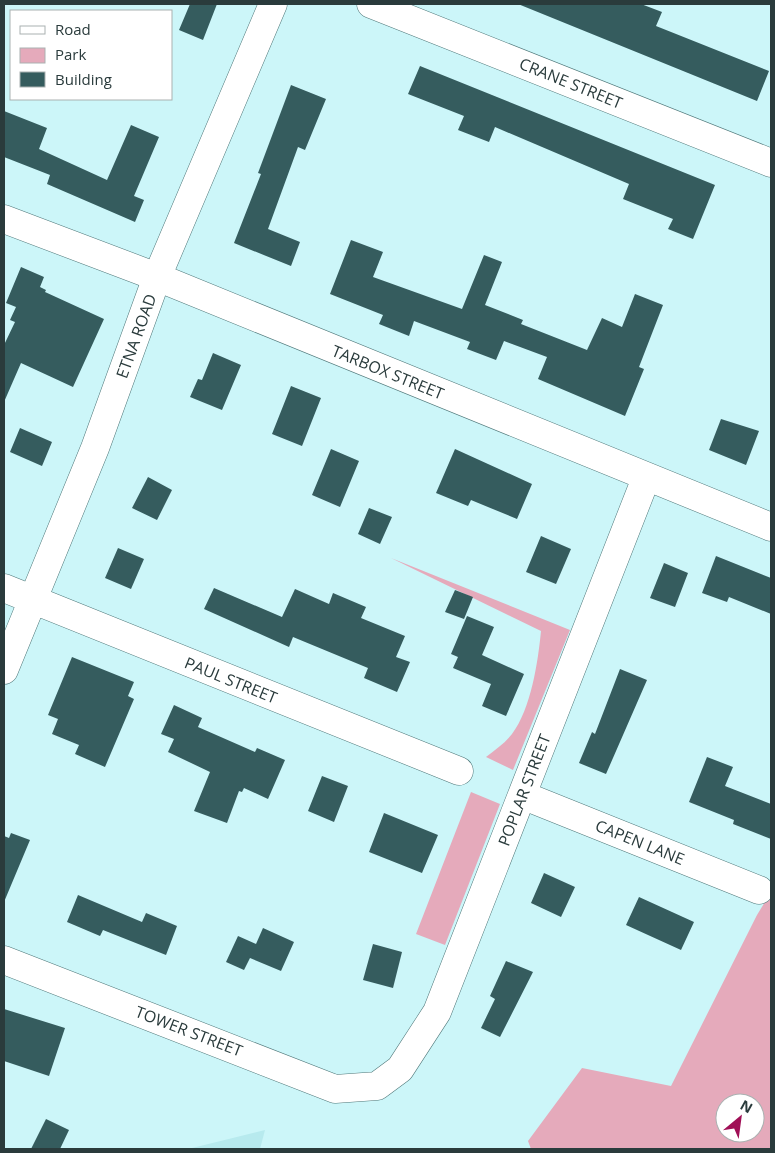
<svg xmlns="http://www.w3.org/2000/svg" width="775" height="1153" font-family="'Open Sans',sans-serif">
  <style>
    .built { fill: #b7eaee }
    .green { fill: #e5aabb; fill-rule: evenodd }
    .building { fill: #355c5e }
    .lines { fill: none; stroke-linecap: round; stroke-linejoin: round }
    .minor-casing { stroke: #50787a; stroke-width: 29 }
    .minor { stroke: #fff; stroke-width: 28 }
    .labels { text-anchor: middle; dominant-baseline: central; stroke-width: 5; stroke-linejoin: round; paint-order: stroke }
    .street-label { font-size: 16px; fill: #2a3b3c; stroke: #fff }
  </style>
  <rect width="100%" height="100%" fill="#ccf6f9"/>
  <path class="built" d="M265 1130 260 1149H188Z"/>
  <path class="green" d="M391 558 570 630 513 770 486 757C495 750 505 743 512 734 531 709 538 662 541 631Z
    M471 792 500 804 445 945 416 934Z
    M771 892V1149H531L528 1141 582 1068 671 1086 757 915ZM725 1103H755V1133H725Z"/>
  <path class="building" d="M190 4H217L203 40 179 30Z
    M518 4H641L662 12 656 26 769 71 757 101Z
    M420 66 715 185 693 239 668 229 673 219 623 199 629 184 495 127 489 142 458 130 464 116 408 94Z
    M291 85 326 99 305 150 298 147 268 229 300 242 291 266 234 243 261 174 258 173Z
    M4 111 47 128 39 149 107 180 131 125 159 137 134 196 144 200 135 222 47 184 50 175 4 157Z
    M351 240 383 252 373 277 462 309 484 255 502 262 485 305 523 320 521 324 587 350 602 318 622 327 635 294 663 305 639 367 644 369 625 416 538 379 547 357 504 341 496 360 467 349 470 342 414 321 409 336 379 324 383 315 330 294Z
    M21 267 44 277 40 287 46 290 45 292 104 319 73 387 21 363 4 402V345L15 322 10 320 16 307 6 303Z
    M213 353 241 365 222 410 190 397 198 379 202 380Z
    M291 386 321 398 302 446 272 434Z
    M721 419 759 431 746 465 709 450Z
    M20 428 52 442 42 466 10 452Z
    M331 449 359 461 340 507 312 495Z
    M455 449 532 484 517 519 471 500 468 506 436 493Z
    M148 477 172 490 157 520 132 508Z
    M369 508 392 517 380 544 358 534Z
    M541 536 571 549 556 584 526 572Z
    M118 548 144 559 131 589 105 578Z
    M716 556 771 578V614L729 597 727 602 702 593Z
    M664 563 688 573 675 607 650 598Z
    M214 588 282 617 295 589 329 604 333 593 366 607 361 618 405 636 396 657 410 662 397 692 364 678 368 668 293 637 289 647 204 609Z
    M455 590 473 597 464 619 445 612Z
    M467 616 494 627 482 655 524 674 506 716 482 706 491 684 453 668 458 657 451 654Z
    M72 657 134 682 128 696 134 699 105 767 75 754 79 745 52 734 58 719 48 715Z
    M620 669 647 680 606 774 579 763 592 732 595 734Z
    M174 705 202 718 198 727 255 752 257 748 285 760 268 799 244 788 242 792 239 791 227 823 194 811 210 772 168 752 174 739 161 734Z
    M707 757 733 767 725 786 771 804V839L733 824 734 820 689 802Z
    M322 776 348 786 334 822 308 811Z
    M384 813 438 835 422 873 369 852Z
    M11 833 30 840 4 902V836L9 838Z
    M544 873 575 887 561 917 531 903Z
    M78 895 142 922 146 913 177 926 166 955 103 930 100 936 67 922Z
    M639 897 694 922 681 950 626 925Z
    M263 928 294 942 281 971 250 958 252 954 244 970 226 962 238 936 256 944Z
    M373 944 402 952 393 988 363 980Z
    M506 961 533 972 500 1037 481 1028 495 999 490 996Z
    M4 1009 65 1028 49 1076 4 1061Z
    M46 1119 69 1130 60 1149H31Z"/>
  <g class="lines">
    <defs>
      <path id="minor" d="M371 4 771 163
        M4 219 157 277 771 527
        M4 588 459 771
        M4 670 95 448 157 277 273 4
        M522 795 759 890
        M4 960 335 1089 377 1086 400 1069 437 1012 646 478"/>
    </defs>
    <use href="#minor" class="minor-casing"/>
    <use href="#minor" class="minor"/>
  </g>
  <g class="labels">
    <g class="street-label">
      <text transform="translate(571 83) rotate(22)">CRANE STREET</text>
      <text transform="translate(136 336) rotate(-70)">ETNA ROAD</text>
      <text transform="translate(388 372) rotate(22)">TARBOX STREET</text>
      <text transform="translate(231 680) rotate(22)">PAUL STREET</text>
      <text transform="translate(524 790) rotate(-69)">POPLAR STREET</text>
      <text transform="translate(640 842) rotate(22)">CAPEN LANE</text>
      <text transform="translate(189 1031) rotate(21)">TOWER STREET</text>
    </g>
  </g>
  <rect width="775" height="1153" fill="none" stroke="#2a3b3c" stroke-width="10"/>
  <rect x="10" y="10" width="162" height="90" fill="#ffffff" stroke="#aab1b1"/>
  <rect x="20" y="26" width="25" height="8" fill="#ffffff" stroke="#aab1b1"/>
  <text x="55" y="35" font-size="15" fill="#2a3b3c">Road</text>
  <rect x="20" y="48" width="25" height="15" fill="#e5aabb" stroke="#aab1b1"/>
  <text x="55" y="60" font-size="15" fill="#2a3b3c">Park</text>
  <rect x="20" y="72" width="25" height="15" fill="#355c5e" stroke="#aab1b1"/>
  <text x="55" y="85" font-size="15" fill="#2a3b3c">Building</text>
  <g transform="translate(740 1118) rotate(29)"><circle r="24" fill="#ffffff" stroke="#aab1b1"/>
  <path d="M0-4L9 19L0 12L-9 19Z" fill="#a00f56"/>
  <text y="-8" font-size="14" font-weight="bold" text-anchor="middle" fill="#2a3b3c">N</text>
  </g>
</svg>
